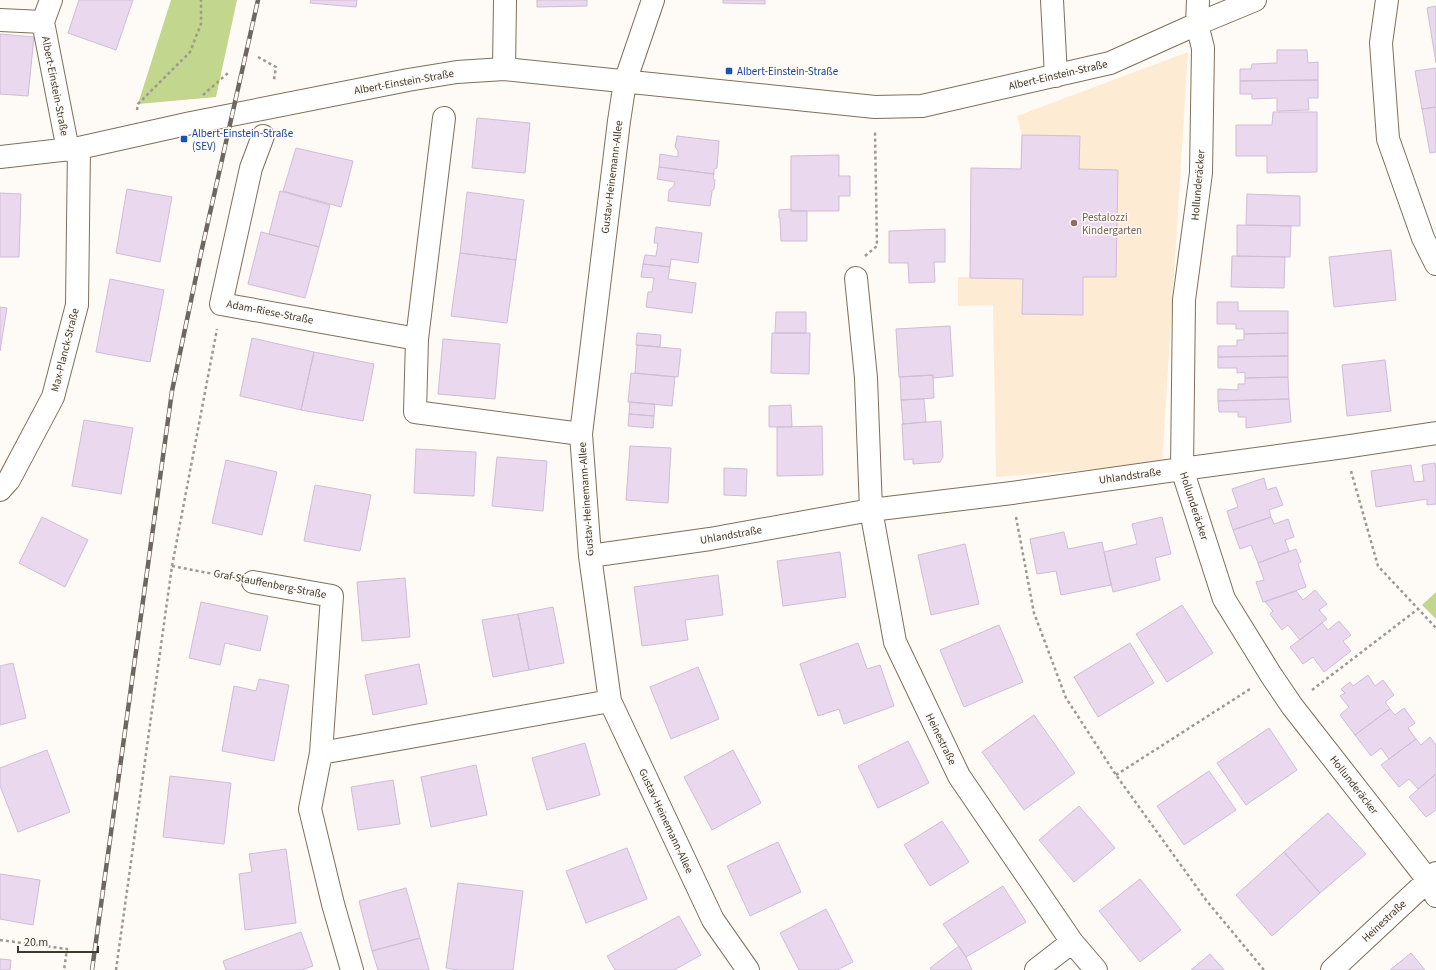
<svg xmlns="http://www.w3.org/2000/svg" width="1436" height="970" font-family="'Source Sans 3',sans-serif">
  <style>
    .built { fill: #feebd3 }
    .green { fill: #c2d68d }
    .building { fill: #ead8ef; stroke: #cfbdd5 }
    .lines { fill: none; stroke-linecap: round; stroke-linejoin: round }
    .minor-casing { stroke: #7f6f5a; stroke-width: 24 }
    .path { stroke: #9e9891; stroke-width: 2.5; stroke-dasharray: 3 3; stroke-linecap: butt }
    .minor { stroke: #fff; stroke-width: 22 }
    .rail-casing { stroke: #6e675f; stroke-width: 4.5 }
    .rail { stroke: #fefaf6; stroke-width: 3; stroke-dasharray: 9; stroke-linecap: butt }
    .transit-dot { fill: #1a4fb4; stroke: #fefaf6; stroke-width: 1.5 }
    .education-dot { fill: #8d6e63; stroke: #fefaf6; stroke-width: 1.5 }
    .labels { text-anchor: middle; dominant-baseline: central; stroke-width: 3; stroke-linejoin: round; paint-order: stroke }
    .transit-label { font-size: 11px; fill: #164399; stroke: #fefaf6; text-anchor: start }
    .street-label { font-size: 11px; fill: #40392f; stroke: #fefaf6 }
    .education-label { font-size: 11px; fill: #785e54; stroke: #fefaf6; text-anchor: start }
  </style>
  <rect width="100%" height="100%" fill="#fefaf6"/>
  <path class="built" d="M1188 52 1162 464 996 477 993 305 958 306V277H970L971 168 1021 169 1022 135 1017 116Z"/>
  <path class="green" d="M171 0H237L216 97 138 104Z
    M1436 592V619L1422 605Z"/>
  <path class="building" d="M79 0H133L116 50 68 33Z
    M311 0H357L356 7 310 3Z
    M537 0H587V6L537 7Z
    M723 0H765V4L723 3Z
    M1436 6V63L1427 8Z
    M0 34 34 37 28 96 0 94Z
    M1277 50H1307L1308 63 1318 62V80L1240 81V69H1251L1252 64 1277 63Z
    M1436 68V107L1422 109 1415 71Z
    M1318 80V98H1308L1309 110 1277 111V98L1252 99V94H1240V81Z
    M1436 107V152L1430 153 1422 109Z
    M1273 112H1317V172L1267 173V156H1236V125H1272Z
    M477 118 530 123 525 173 472 168Z
    M1022 135 1080 136 1079 169 1118 170 1116 277H1083V315L1022 314 1023 279 970 278 971 168 1021 169Z
    M677 136 719 141 717 168 714 169V174L659 167 660 154 678 157V151L675 147Z
    M296 148 353 161 341 207 283 191Z
    M839 155V176H850V196H839V211H791V156Z
    M659 167 714 174 713 178 715 180 714 189 712 191 710 206 668 201 669 190 674 186 675 182 657 179Z
    M127 189 172 197 160 262 116 253Z
    M280 191 330 205 319 247 269 234Z
    M467 192 524 200 516 260 460 253Z
    M0 193 21 194 19 257H0Z
    M1247 194 1300 196V226L1246 225Z
    M791 209V211H807V241H781L780 218H779V210Z
    M1237 225 1291 226 1290 257 1237 256Z
    M656 227 702 233 698 263 671 259 670 267 643 264 645 255 656 256 658 243H654Z
    M945 229V262H934L935 282 909 283 908 263H889V231Z
    M261 232 319 247 305 298 248 284Z
    M1391 250 1396 300 1334 307 1329 257Z
    M460 253 516 260 507 323 451 316Z
    M1232 256 1285 257 1284 288 1231 287Z
    M643 264 670 267 668 279 696 283 692 313 646 307 648 292H652L654 278 641 277Z
    M110 279 164 290 150 362 96 352Z
    M1217 302H1238V311H1288V333L1244 334V329H1236V324H1217Z
    M0 307 7 308 0 351Z
    M776 312H806V333H775Z
    M950 326 953 376 933 378V375L899 377 896 329Z
    M637 333 661 335 660 347 636 345Z
    M772 333H810L809 374 771 373Z
    M1288 333V356L1218 357V346H1237V340H1244V334Z
    M252 338 314 352 301 410 240 396Z
    M443 339 500 344 495 399 438 394Z
    M637 345 681 349 678 377 635 373Z
    M314 352 374 364 363 421 301 410Z
    M1288 356V377L1245 378V372L1237 373V368H1218V357Z
    M1385 360 1391 411 1347 416 1342 365Z
    M631 373 675 377 672 406 628 402Z
    M933 375 934 398 901 400 900 377Z
    M1288 377 1289 399 1218 401V389L1238 390V384H1245V378Z
    M924 399 926 422 903 424 901 400Z
    M1289 399 1291 422 1246 428V417H1238V412H1219L1218 401Z
    M630 402 655 404 654 416 629 414Z
    M791 405 792 427H769V406Z
    M629 414 654 416 653 428 628 426Z
    M84 420 133 428 121 494 72 486Z
    M941 421 943 457 940 462 913 464V459L904 460 902 424Z
    M822 426 823 475 777 476V427Z
    M630 446 671 448 668 503 626 500Z
    M416 449 476 452 474 496 414 493Z
    M497 457 547 461 543 511 492 506Z
    M226 460 277 472 262 535 212 523Z
    M1435 463 1436 473V504L1427 505V499L1376 507 1371 471 1411 465 1414 482 1424 481 1422 465Z
    M724 468 747 469 746 496 724 495Z
    M1264 478 1267 490 1276 487 1283 505 1269 510 1271 517 1233 530 1227 511 1238 507 1232 489Z
    M315 485 371 495 360 551 304 541Z
    M42 517 88 540 65 587 19 563Z
    M1162 517 1171 554 1155 558 1160 580 1113 592 1104 552 1137 544 1132 524Z
    M1271 517 1274 524 1288 519 1294 537 1285 540 1289 551 1258 563 1251 545 1240 549 1233 530Z
    M1064 532 1068 549 1102 542 1111 585 1061 595 1056 571 1037 574 1030 539Z
    M965 544 979 604 931 615 918 555Z
    M1296 549 1301 562 1298 564 1306 587 1263 602 1256 582 1264 580 1258 563Z
    M840 552 846 597 783 606 777 561Z
    M718 575 723 615 685 620 688 640 642 646 634 587Z
    M405 578 410 637 362 641 357 582Z
    M1315 590 1327 604 1319 610 1327 619 1300 640 1288 625 1282 630 1270 614 1273 611 1265 602 1296 591 1303 600Z
    M201 602 268 616 260 651 225 643 220 665 189 658Z
    M1182 605 1213 653 1167 682 1136 634Z
    M553 607 564 663 529 670 518 614Z
    M518 614 529 670 493 677 482 620Z
    M1339 621 1351 635 1343 641 1351 651 1324 672 1313 657 1303 664 1290 647 1322 623 1328 630Z
    M999 625 1023 682 964 707 940 650Z
    M858 643 867 669 880 665 894 706 844 724 839 709 818 716 800 664Z
    M1130 643 1154 683 1098 717 1074 677Z
    M13 663 26 718 0 725V666Z
    M419 664 427 704 373 715 365 675Z
    M698 667 719 719 671 739 650 687Z
    M1368 675 1375 686 1383 680 1394 695 1385 702 1390 709 1355 735 1340 715 1349 707 1340 696 1345 693 1341 689 1350 682 1353 686Z
    M259 679 289 685 274 761 222 751 234 686 256 691Z
    M1404 708 1415 723 1408 728 1416 739 1389 759 1381 748 1371 756 1355 735 1390 709 1395 715Z
    M1034 715 1075 773 1024 810 982 752Z
    M1269 728 1297 770 1246 805 1217 763Z
    M1430 737 1436 745V774L1418 789 1409 779 1399 787 1381 765 1416 739 1421 745Z
    M908 741 929 783 878 808 858 766Z
    M585 743 600 795 547 810 532 758Z
    M47 750 70 812 18 832 0 786V768Z
    M733 750 761 803 712 830 684 777Z
    M476 765 487 815 431 827 421 777Z
    M1209 771 1236 810 1184 845 1157 806Z
    M1436 774V810L1426 817 1409 797Z
    M170 776 231 783 224 844 163 837Z
    M393 780 400 824 358 830 351 787Z
    M1079 806 1115 848 1074 882 1039 840Z
    M1328 813 1366 854 1320 893 1284 852Z
    M942 821 969 862 930 886 904 845Z
    M778 842 801 892 750 916 727 866Z
    M627 848 647 899 586 923 566 871Z
    M286 849 296 923 245 930 239 874 252 872 249 854Z
    M1284 852 1320 893 1272 936 1236 895Z
    M0 874 40 880 33 925 0 919Z
    M1140 879 1181 930 1140 962 1099 911Z
    M458 883 523 891 513 970H458L446 968Z
    M1003 886 1026 922 966 957 943 924Z
    M406 888 420 938 372 951 359 901Z
    M826 909 853 962 837 970H799L780 933Z
    M679 916 701 955 674 970H615L607 956Z
    M301 932 313 966 302 970H226L223 961Z
    M420 938 429 970H378L372 951Z
    M959 946 966 957 972 970H931L930 968Z
    M1411 953 1425 970H1390Z
    M1210 954 1224 970H1191Z
    M0 959 11 960 10 970H0Z"/>
  <g class="lines">
    <defs>
      <path id="minor" d="M653 0 625 82 619 121 581 434 590 556 610 701 713 920 748 970
        M1052 0 1056 76
        M1198 0 1197 24 1203 48 1201 173 1184 300 1182 469 1224 599 1271 675 1292 706 1428 880 1436 896
        M1387 0 1381 43 1388 139 1423 238 1436 264
        M0 20 43 22 68 150
        M43 22 51 0
        M504 69 505 0
        M444 118 417 339 415 412 581 434
        M263 136 251 168 221 304 417 339
        M0 157 79 148 191 123 408 80 457 72 504 69 875 107 922 106 1110 63 1197 24 1255 0
        M856 278 866 378 871 510 895 642 959 776 1072 942
        M0 490 9 480 53 397 77 305 79 148
        M590 556 710 539 871 510 1012 493 1182 469 1344 447 1436 433
        M253 582 332 596 321 753 610 701
        M321 753 310 809 333 904 352 970
        M1036 970 1072 942 1096 970
        M1332 970 1436 873"/>
    </defs>
    <use href="#minor" class="minor-casing"/>
    <path class="path" d="M258 57 276 67 274 80
      M203 95 228 73
      M137 110 138 104 190 52 201 24V0
      M865 256 877 246 875 132
      M1351 471 1378 566 1436 628
      M1016 517 1034 613 1066 698 1116 775 1206 900 1264 970
      M172 566 229 577
      M1312 690 1418 609
      M1116 775 1250 689
      M0 940 67 949 64 970
      M116 970 172 566 217 329"/>
    <use href="#minor" class="minor"/>
    <defs>
      <path id="rail" d="M92 970 172 391 201 253 258 0"/>
    </defs>
    <use href="#rail" class="rail-casing"/>
    <use href="#rail" class="rail"/>
  </g>
  <g class="transit-dot">
    <rect x="725" y="67" width="8" height="8" rx="2"/>
    <rect x="180" y="135" width="8" height="8" rx="2"/>
  </g>
  <circle class="education-dot" cx="1074" cy="223" r="4"/>
  <g class="labels">
    <g class="transit-label">
      <text x="737" y="71">Albert-Einstein-Straße</text>
      <text x="192" y="133">Albert-Einstein-Straße<tspan x="192" dy="13">(SEV)</tspan></text>
    </g>
    <g class="street-label">
      <text transform="translate(1058 75) rotate(-13)">Albert-Einstein-Straße</text>
      <text transform="translate(404 82) rotate(-10)">Albert-Einstein-Straße</text>
      <text transform="translate(55 86) rotate(79)">Albert-Einstein-Straße</text>
      <text transform="translate(612 177) rotate(-83)">Gustav-Heinemann-Allee</text>
      <text transform="translate(1198 185) rotate(-85)">Hollunderäcker</text>
      <text transform="translate(270 312) rotate(11)">Adam-Riese-Straße</text>
      <text transform="translate(65 350) rotate(-76)">Max-Planck-Straße</text>
      <text transform="translate(1130 476) rotate(-8)">Uhlandstraße</text>
      <text transform="translate(586 499) rotate(-94)">Gustav-Heinemann-Allee</text>
      <text transform="translate(1194 506) rotate(72)">Hollunderäcker</text>
      <text transform="translate(731 535) rotate(-10)">Uhlandstraße</text>
      <text transform="translate(270 584) rotate(11)">Graf-Stauffenberg-Straße</text>
      <text transform="translate(941 739) rotate(64)">Heinestraße</text>
      <text transform="translate(1354 785) rotate(52)">Hollunderäcker</text>
      <text transform="translate(666 821) rotate(65)">Gustav-Heinemann-Allee</text>
      <text transform="translate(1384 921) rotate(-43)">Heinestraße</text>
    </g>
    <g class="education-label">
      <text x="1082" y="217">Pestalozzi<tspan x="1082" dy="13">Kindergarten</tspan></text>
    </g>
  </g>
  <path d="M18 946v6h80v-6" fill="none" stroke="#40392f" stroke-width="2"/>
  <text x="24" y="946" font-size="12" fill="#40392f" stroke="#fefaf6" stroke-width="3" paint-order="stroke">20 m</text>
</svg>
